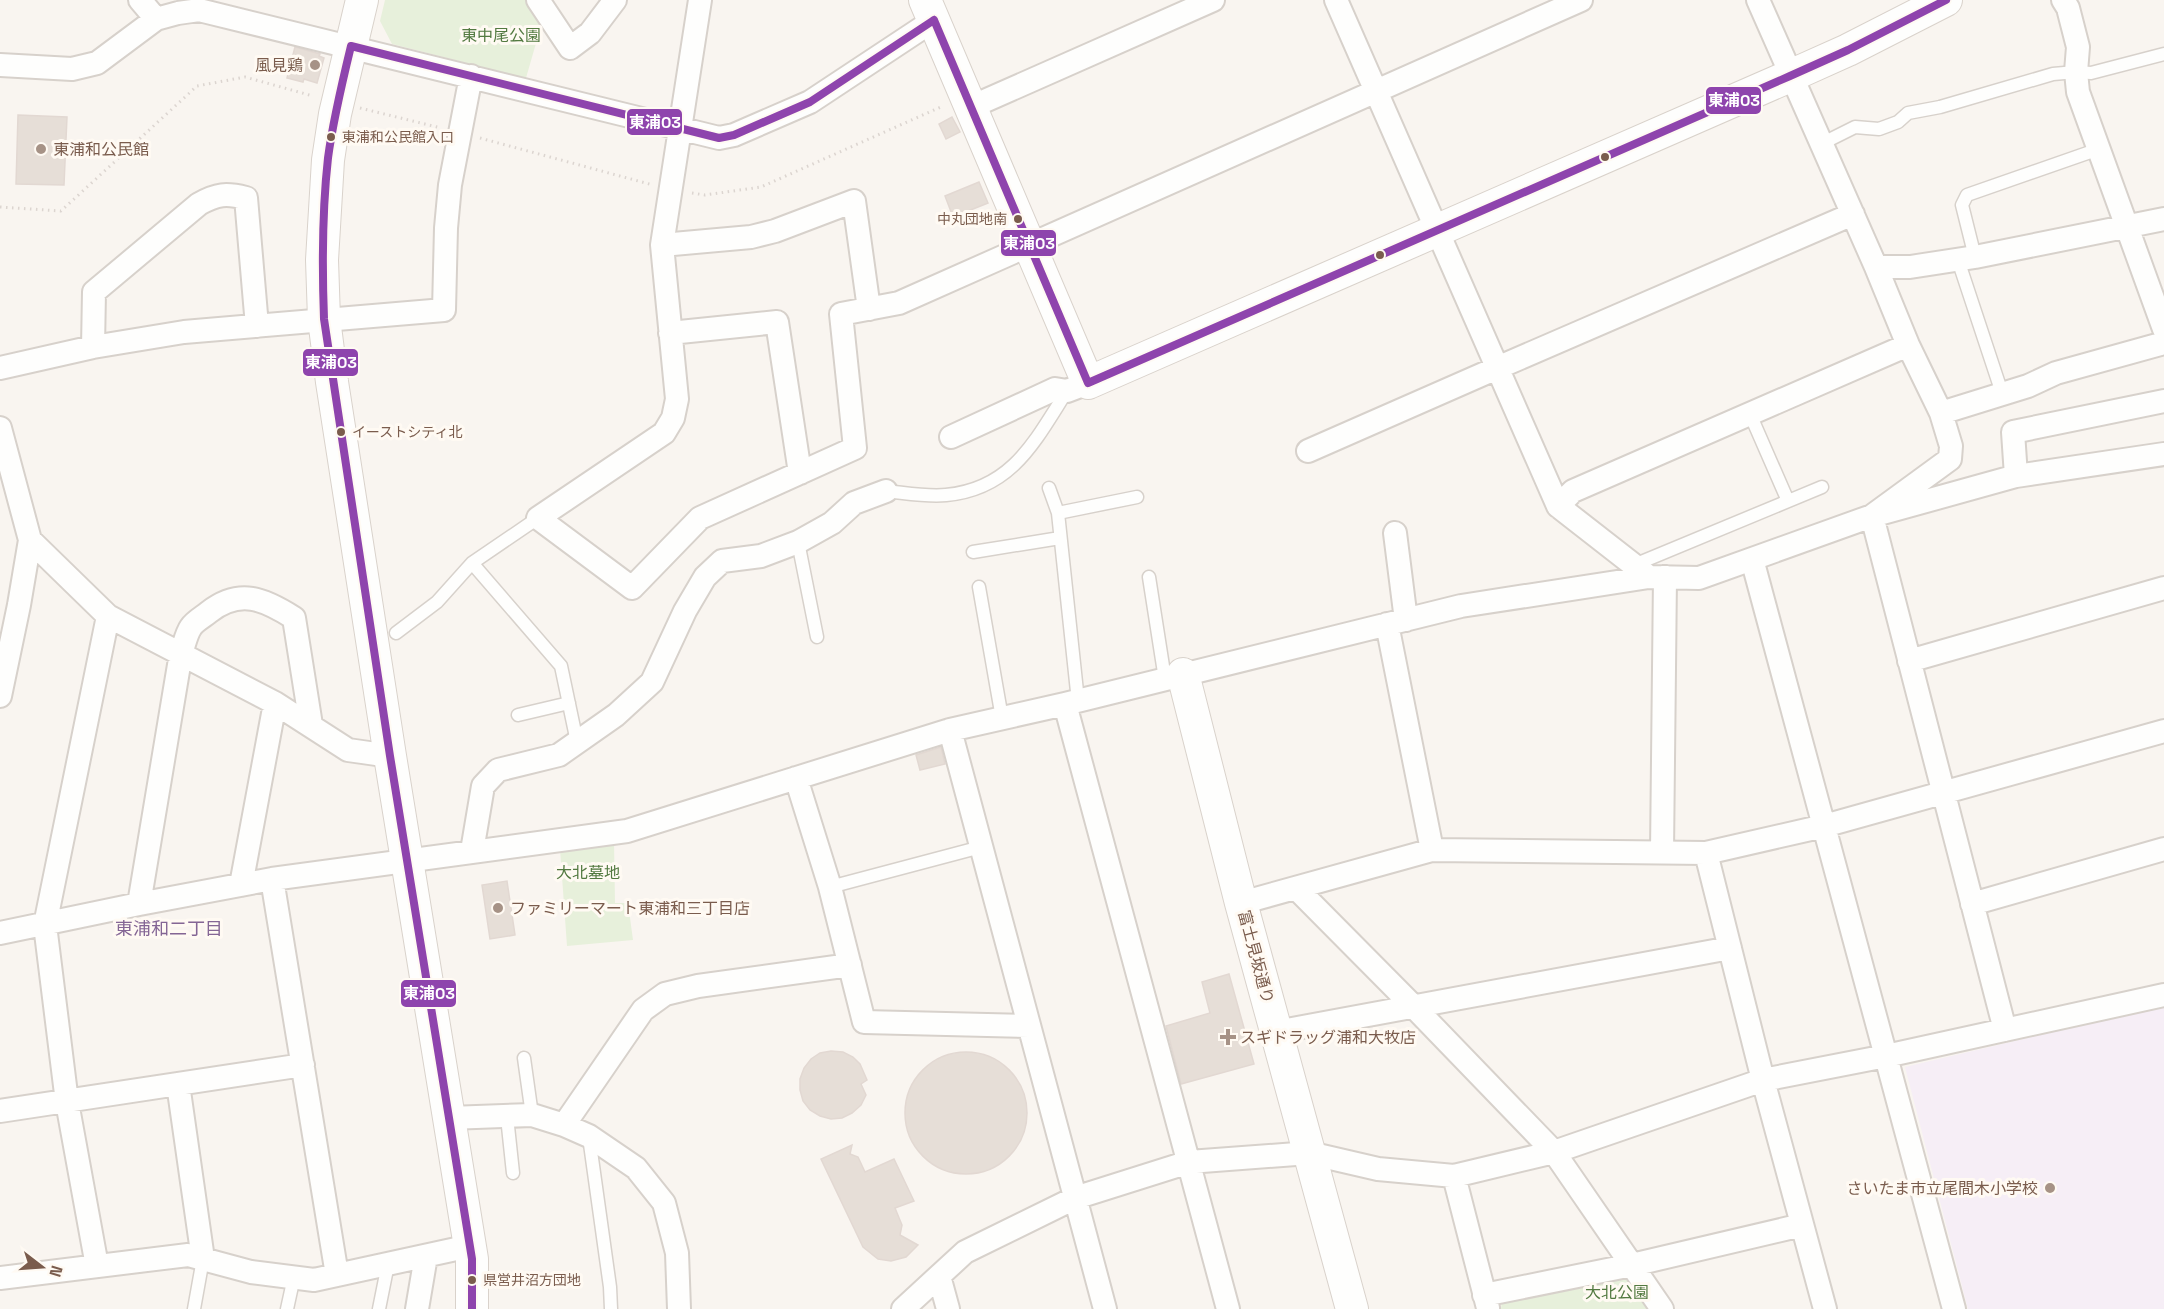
<svg xmlns="http://www.w3.org/2000/svg" width="2164" height="1309" font-family="'Space Grotesk','Noto Sans JP',sans-serif">
  <style>
    .education { fill: #f6eef6 }
    .green { fill: #e7f0db }
    .building { fill: #e6ded7; stroke: #e2d8d2; stroke-width: 1.5 }
    .lines { fill: none; stroke-linecap: round; stroke-linejoin: round }
    .lane-casing { stroke: #d7d1cb; stroke-width: 15 }
    .street-casing { stroke: #d7d1cb; stroke-width: 26 }
    .secondary-casing { stroke: #d9d2cb; stroke-width: 34 }
    .path { stroke: #dcd5d0; stroke-width: 3; stroke-dasharray: 1.5 4.5; stroke-linecap: butt }
    .lane { stroke: #fefefd; stroke-width: 12 }
    .street { stroke: #fefefd; stroke-width: 22 }
    .secondary { stroke: #fefefd; stroke-width: 32 }
    .bus-1-casing { stroke: #fffaf3; stroke-width: 12 }
    .bus-1 { stroke: #8e44ad; stroke-width: 8 }
    .poi-dot { fill: #a69286; stroke: #fffaf3; stroke-width: 2 }
    .bus-dot { fill: #7a5c4d; stroke: #fffaf3; stroke-width: 2 }
    .labels { text-anchor: middle; dominant-baseline: central; stroke-width: 6; stroke-linejoin: round; paint-order: stroke }
    .bus-label { font-size: 14px; fill: #7a5c4d; stroke: #fffaf3; text-anchor: start }
    .park-label { font-size: 16px; fill: #537a41; stroke: #fffaf3 }
    .poi-label { font-size: 16px; fill: #7a5c4d; stroke: #fffaf3; text-anchor: start }
    .street-label { font-size: 16px; fill: #7a5c4d; stroke: #fffaf3 }
    .neighbourhood-label { font-size: 18px; fill: #846695; stroke: #fffaf3 }
    .line-badge { stroke: #fffaf3; stroke-width: 2 }
    .badge-label { font-size: 16px; text-anchor: middle; font-weight: bold; fill: #fff }
  </style>
  <rect width="100%" height="100%" fill="#f9f5f0"/>
  <path class="education" d="M2164 1006V1309H1968L1905 1067Z"/>
  <path class="green" d="M385 0H530L543 19 526 78 392 44 380 21Z
    M614 841 615 903H628L633 940 567 946 560 849Z
    M1625 1273 1651 1309H1501L1502 1299Z"/>
  <path class="building" d="M295 47 320 54 319 56 324 58 317 83 304 79 303 82 287 78Z
    M18 115 67 117 64 185 16 184Z
    M952 117 960 132 946 139 939 124Z
    M979 182 988 203 953 217 945 196Z
    M941 747 945 764 920 770 916 755Z
    M507 881 515 935 490 939 482 885Z
    M1229 974 1254 1064 1181 1084 1166 1026 1210 1013 1202 982Z
    M831 1051 843 1052 853 1057 860 1064 867 1080 861 1084 866 1095 861 1105 852 1113 842 1118 831 1119 820 1116 810 1110 803 1101 800 1090V1079L804 1068 811 1059 820 1053Z
    M905 1113a61 61 0 1 1 122 0a61 61 0 1 1-122 0Z
    M852 1145 850 1154 858 1157 865 1172 894 1159 914 1201 895 1208 902 1225 900 1235 918 1245 906 1257 891 1261 878 1259 863 1247 821 1159Z"/>
  <g class="lines">
    <defs>
      <path id="lane" d="M1821 144 1855 127 1879 129 1898 122 1908 113 1940 107 2053 74 2076 72 2091 73 2164 54
        M1975 257 1962 205 1967 195 2099 149
        M1958 260 2002 393
        M1750 414 1788 501
        M1049 488 1058 513 1078 701
        M886 491C906 493 927 497 946 495 1012 489 1035 441 1067 391
        M1058 513 1137 497
        M798 542 817 637
        M973 552 1060 538
        M472 563 561 666 577 742
        M1634 565 1822 487
        M1149 577 1165 679
        M979 587 1002 718
        M396 633 437 602 472 563 538 518
        M518 715 569 703
        M830 887 981 847
        M524 1058 532 1115
        M507 1117 513 1173
        M589 1137 610 1287 611 1309
        M194 1309 203 1259
        M287 1309 294 1277
        M379 1309 388 1264"/>
      <path id="street" d="M140 0 156 19
        M538 0 570 48 590 33 615 0
        M700 0 662 245 677 399 673 418 664 433 538 518 632 588 700 518 855 448 841 314 899 303 1581 0
        M1336 0 1558 506 1649 577
        M1758 0 1876 267 1908 345 1941 413 1951 446 1950 459 1872 516 2005 1030
        M2063 0 2068 8 2078 47 2076 72 2078 92 2164 329
        M0 65 72 69 97 63 156 19 178 13 199 10 719 138 734 135 810 102 934 20
        M971 107 1213 0
        M662 245 751 237 775 231 854 201 869 309
        M1876 267H1910L1975 257 2164 219
        M670 333 777 322 800 473
        M93 347 94 292 199 204C217 194 226 193 246 198L257 326
        M0 368 93 347 184 332 444 310 446 228 450 185 471 76
        M1941 413 2028 386 2056 373 2164 343
        M0 428 30 540 19 605 0 696
        M951 437 1055 389 1067 391 1088 383
        M1308 451 1497 368 1853 214
        M2016 476 2013 432 2164 401
        M1558 506 1573 491 1908 345
        M1395 533 1406 620
        M30 540 108 616 275 703 348 750 390 756
        M1752 559 1954 1309
        M1387 624 1432 850
        M1909 661 2164 588
        M1065 704 1228 1309
        M950 730 1105 1309
        M796 778 830 887 864 1022 1029 1026
        M472 851 483 786 498 770 559 755 616 715 652 682 685 611 705 577 722 561 761 556 798 542 832 523 854 503 886 491
        M1662 852 1665 577
        M1706 853 1763 1080 1825 1309
        M272 879 337 1275
        M241 885 275 703
        M1296 888 1414 1007 1554 1152 1662 1309
        M1241 903 1432 850 1706 853 1824 826 2164 731
        M139 904 181 653C184 646 186 634 191 627 195 621 203 617 209 612 240 588 264 599 294 618L311 725
        M1972 904 2164 849
        M0 933 139 904 272 879 627 831 950 730 1065 704 1461 606 1649 577 1699 578 1872 516 2016 476 2164 454
        M1276 1032 1730 948
        M178 1084 203 1259
        M0 1111 303 1065
        M449 1118 532 1115 564 1125 589 1136 636 1168 664 1203 677 1253 679 1309
        M564 1125 643 1010 665 994 698 986 850 965
        M1454 1176 1488 1308
        M97 1266 67 1102 45 925 108 616
        M939 1276 948 1309
        M0 1278 188 1255 251 1272 314 1280 470 1246
        M1484 1295 1632 1265 1802 1225
        M417 1309 426 1256
        M903 1309 965 1252 1075 1198 1189 1162 1309 1153 1378 1169 1454 1176 1554 1152 1763 1080 1886 1056 2164 995"/>
      <path id="secondary" d="M362 0 335 114 328 160 322 260 324 319 332 382 390 756 472 1259V1309
        M925 0 1088 383 1790 76 1848 50 1946 0
        M1183 674 1241 903 1352 1309"/>
    </defs>
    <use href="#lane" class="lane-casing"/>
    <use href="#street" class="street-casing"/>
    <use href="#secondary" class="secondary-casing"/>
    <path class="path" d="M360 108 441 128
      M480 138 653 185
      M692 193 705 195 761 187 943 106
      M0 207 61 211 197 86 245 77 313 96"/>
    <use href="#lane" class="lane"/>
    <use href="#street" class="street"/>
    <use href="#secondary" class="secondary"/>
    <defs>
      <path id="bus-1" d="M934 20 1088 383
        M351 46C342 83 333 120 328 158 322 212 322 266 324 319L390 756 472 1259V1309
        M351 46 719 138 734 135 810 102 934 20
        M1088 383 1790 76 1848 50 1946 0"/>
    </defs>
    <use href="#bus-1" class="bus-1-casing"/>
    <use href="#bus-1" class="bus-1"/>
  </g>
  <g class="poi-dot">
    <circle cx="315" cy="65" r="6"/>
    <circle cx="41" cy="149" r="6"/>
    <circle cx="498" cy="908" r="6"/>
    <path d="M1225 1028h6v6h6v6h-6v6h-6v-6h-6v-6h6z"/>
    <circle cx="2050" cy="1188" r="6"/>
  </g>
  <g class="bus-dot">
    <circle cx="331" cy="137" r="5"/>
    <circle cx="1605" cy="157" r="5"/>
    <circle cx="1018" cy="219" r="5"/>
    <circle cx="1380" cy="255" r="5"/>
    <circle cx="341" cy="432" r="5"/>
    <circle cx="472" cy="1280" r="5"/>
  </g>
  <g class="labels">
    <g class="bus-label">
      <text x="342" y="137">東浦和公民館入口</text>
      <text x="1007" y="219" text-anchor="end">中丸団地南</text>
      <text x="352" y="432">イーストシティ北</text>
      <text x="483" y="1280">県営井沼方団地</text>
    </g>
    <g class="park-label">
      <text x="501" y="35">東中尾公園</text>
      <text x="588" y="872">大北墓地</text>
      <text x="1617" y="1292">大北公園</text>
    </g>
    <g class="poi-label">
      <text x="303" y="65" text-anchor="end">風見鶏</text>
      <text x="53" y="149">東浦和公民館</text>
      <text x="510" y="908">ファミリーマート東浦和三丁目店</text>
      <text x="1240" y="1037">スギドラッグ浦和大牧店</text>
      <text x="2038" y="1188" text-anchor="end">さいたま市立尾間木小学校</text>
    </g>
    <g class="street-label">
      <text transform="translate(1256 957) rotate(75)">富士見坂通り</text>
    </g>
    <g class="neighbourhood-label">
      <text x="169" y="928">東浦和二丁目</text>
    </g>
  </g>
  <g class="line-badge">
    <rect x="1705" y="86" width="57" height="29" rx="6" fill="#8e44ad"/>
    <rect x="626" y="108" width="57" height="28" rx="6" fill="#8e44ad"/>
    <rect x="1000" y="229" width="57" height="28" rx="6" fill="#8e44ad"/>
    <rect x="302" y="348" width="57" height="29" rx="6" fill="#8e44ad"/>
    <rect x="400" y="979" width="57" height="29" rx="6" fill="#8e44ad"/>
  </g>
  <g class="badge-label">
    <text x="1734" y="106">東浦03</text>
    <text x="655" y="128">東浦03</text>
    <text x="1029" y="249">東浦03</text>
    <text x="331" y="368">東浦03</text>
    <text x="429" y="999">東浦03</text>
  </g>
  <g transform="translate(42 1267) rotate(107)" stroke="#fffaf3" stroke-width="4.5" paint-order="stroke">
  <path d="M0-4.5L10 22L0 15L-10 22Z" fill="#7a5c4d"/>
  <text y="-9" font-size="16" font-weight="bold" text-anchor="middle" fill="#7a5c4d">N</text>
  </g>
</svg>
